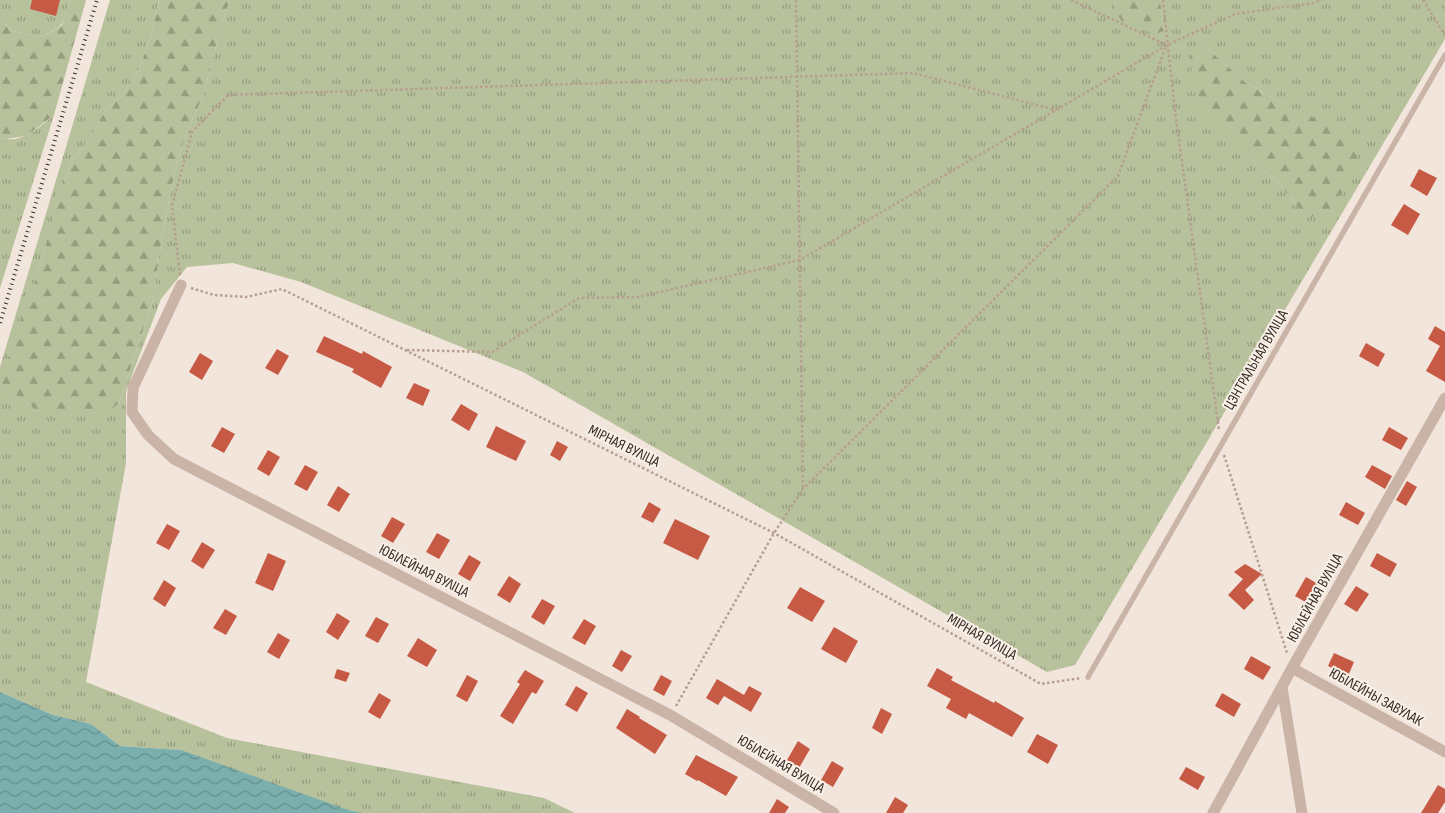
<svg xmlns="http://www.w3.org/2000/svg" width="1445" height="813" font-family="'Sofia Sans Condensed',sans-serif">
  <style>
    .grass { fill: url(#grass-tufts); fill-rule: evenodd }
    .forest { fill: url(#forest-firs) }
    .water { fill: url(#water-waves) }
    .building { fill: #c65a45 }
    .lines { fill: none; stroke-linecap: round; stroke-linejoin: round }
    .path { stroke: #b69e91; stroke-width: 2.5; stroke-dasharray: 2.5 2.5; stroke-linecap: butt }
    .service { stroke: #cab4a7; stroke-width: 5.5 }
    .minor { stroke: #cab4a7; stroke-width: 11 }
    .rail { stroke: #362b28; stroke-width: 4; stroke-dasharray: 1 4; stroke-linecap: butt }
    .labels { text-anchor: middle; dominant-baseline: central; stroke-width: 4; stroke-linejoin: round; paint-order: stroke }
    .street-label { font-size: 15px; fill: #362b28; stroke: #f9f0e7 }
  </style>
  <defs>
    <pattern id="grass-tufts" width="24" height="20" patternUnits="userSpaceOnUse" patternTransform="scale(1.25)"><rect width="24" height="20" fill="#b7c19b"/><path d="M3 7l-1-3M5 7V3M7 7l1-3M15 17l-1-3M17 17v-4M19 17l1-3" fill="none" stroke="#969d7e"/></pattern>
    <pattern id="forest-firs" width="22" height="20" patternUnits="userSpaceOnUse" patternTransform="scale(1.25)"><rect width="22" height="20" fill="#b7c19b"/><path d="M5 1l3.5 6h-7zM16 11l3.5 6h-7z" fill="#969d7e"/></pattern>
    <pattern id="water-waves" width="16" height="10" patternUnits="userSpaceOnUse" patternTransform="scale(1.25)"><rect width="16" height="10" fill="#7aafad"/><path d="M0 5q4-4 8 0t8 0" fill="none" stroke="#658f8d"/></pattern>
  </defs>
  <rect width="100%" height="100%" fill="#f2e5db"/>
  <path class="grass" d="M0 0H70C62 27 64 26 38 38L11 30 0 19Z
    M110 0H159L151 36 139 69 122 95 103 114 90 139 72 161 55 210 41 264 1 382 39 412 119 403 153 300 162 236 177 160 194 115 203 97 221 26 230 0H1115L1114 8 1164 31 1160 0H1445V39L1075 665 1047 672 523 372 301 282 233 263 187 267 161 299 126 391V463L86 682 227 738 544 798 575 813H259L181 750 120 746 91 724 53 715 0 692V367ZM1206 47 1245 82 1282 104 1304 215 1277 181 1249 157Z
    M54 115 0 288V137C20 146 39 127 54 115Z"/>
  <path class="forest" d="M70 0H86L54 115 26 136 5 139 0 137V19L11 30 38 38 53 31 62 25Z
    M159 0H230L221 26 203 97 194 115 177 160 162 236 153 300 119 403 109 411 88 415 39 412 0 382 41 264 55 209 72 161 90 139 103 114 122 95 139 69 151 36Z
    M1115 0H1160L1164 31 1155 34 1122 22 1114 8Z
    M1206 47 1245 82 1282 104 1326 123 1357 147 1359 165 1344 189 1322 218 1304 215 1277 181 1249 157 1203 109 1194 82 1189 55Z"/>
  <path class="water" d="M0 692 53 715 91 724 120 746 181 750 348 810 363 813H0Z"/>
  <path class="building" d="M32 0H60L56 16 30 9Z
    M1419 169 1437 178 1427 196 1410 186Z
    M1404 204 1420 214 1408 235 1391 225Z
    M1435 326 1445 332V382L1426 371 1440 346 1428 339Z
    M324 336 362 354 363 351 392 367 381 388 352 372 354 369 316 352Z
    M1366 343 1385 354 1378 367 1359 356Z
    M277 349 289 356 278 375 265 368Z
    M200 353 213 361 202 380 189 372Z
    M414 383 430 390 423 406 406 398Z
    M461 404 478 414 469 431 451 420Z
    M496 426 526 441 516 461 486 447Z
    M222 427 235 434 224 453 211 446Z
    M1389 427 1408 438 1401 450 1382 440Z
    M557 441 568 447 560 461 550 455Z
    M268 450 280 457 269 476 257 469Z
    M305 465 318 472 307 491 294 484Z
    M1372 465 1392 476 1385 489 1365 477Z
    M1407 481 1417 487 1406 506 1396 500Z
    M338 486 350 494 339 512 327 505Z
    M649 502 661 509 653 523 641 517Z
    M1346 502 1365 513 1358 525 1339 515Z
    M392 517 405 524 393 543 381 536Z
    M675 519 710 536 698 560 663 543Z
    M167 524 180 531 169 550 156 543Z
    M437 533 450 540 439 559 426 552Z
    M202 542 215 550 203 569 191 561Z
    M268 553 286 561 273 591 255 583Z
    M1377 553 1397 564 1390 577 1370 566Z
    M469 555 481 562 470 581 458 574Z
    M1245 564 1262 574 1245 590 1254 600 1244 610 1228 595 1243 579 1234 572Z
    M509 576 521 584 510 603 497 595Z
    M1306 577 1318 584 1307 603 1295 596Z
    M164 580 176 588 165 607 153 599Z
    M1356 586 1369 594 1357 612 1344 604Z
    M800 587 825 601 812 622 787 608Z
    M542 599 555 606 544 625 531 617Z
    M225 609 237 616 226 635 213 628Z
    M337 613 350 621 338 640 326 632Z
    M376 617 389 624 378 643 365 636Z
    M584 619 596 626 585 645 572 638Z
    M834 627 858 641 846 663 821 649Z
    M278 633 290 640 279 659 267 652Z
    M418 638 437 650 427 667 407 656Z
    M621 650 632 656 622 672 612 666Z
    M1334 653 1354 662 1348 676 1328 666Z
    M1251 656 1271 667 1263 680 1244 669Z
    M937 668 953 677 951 680 994 703 995 701 1024 718 1012 737 969 713 966 719 946 708 951 699 927 686Z
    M337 669 350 673 346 682 334 678Z
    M525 670 544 681 536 694 532 692 513 724 500 716 520 684 517 682Z
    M467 675 478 681 467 702 456 696Z
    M661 675 672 681 664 696 653 690Z
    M717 679 744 695 749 686 762 693 751 712 724 696 718 705 706 698Z
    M576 686 588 693 577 712 565 705Z
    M379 693 391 700 380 719 368 712Z
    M1222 693 1241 704 1234 717 1215 706Z
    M881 708 892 714 882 734 872 728Z
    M627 709 640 717 639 718 667 735 655 754 616 728Z
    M1037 734 1058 745 1048 764 1027 752Z
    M798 741 810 749 799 768 787 760Z
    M696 755 738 777 726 796 698 780 697 781 685 774Z
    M832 761 844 768 833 787 821 780Z
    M1186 767 1205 777 1198 790 1179 779Z
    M1438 785 1445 789V802L1438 813H1421Z
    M895 797 908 805 903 813H886Z
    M777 799 789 807 785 813H769Z"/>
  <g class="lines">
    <path class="path" d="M796 0 803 488
      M1071 0 1167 45
      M1163 0 1175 111 1219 430
      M1423 0 1445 35
      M180 275 172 206 192 132 228 95 913 73 1056 110
      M191 288 214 295 246 297 282 289 774 533 1041 684 1081 678
      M407 350 492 352 579 298 638 297 800 260 1167 45 1235 14 1313 3 1322 0
      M1224 455 1287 653
      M676 706 774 533 803 489 1118 176 1166 46"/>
    <path class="service" d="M1088 677 1445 55"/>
    <path class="minor" d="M181 285 133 388 132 412 148 435 174 459 670 715 834 813
      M1292 668 1445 752
      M1282 687 1302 813
      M1213 813 1292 668 1445 398"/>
    <path class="rail" d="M0 323 97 0"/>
  </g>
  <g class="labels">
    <g class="street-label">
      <text transform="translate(1256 360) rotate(-60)">ЦЭНТРАЛЬНАЯ ВУЛІЦА</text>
      <text transform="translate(624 446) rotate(26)">МІРНАЯ ВУЛІЦА</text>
      <text transform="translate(424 571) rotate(27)">ЮБІЛЕЙНАЯ ВУЛІЦА</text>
      <text transform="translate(1315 598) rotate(-61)">ЮБІЛЕЙНАЯ ВУЛІЦА</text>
      <text transform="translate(982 637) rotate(30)">МІРНАЯ ВУЛІЦА</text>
      <text transform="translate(1376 697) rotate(29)">ЮБІЛЕЙНЫ ЗАВУЛАК</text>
      <text transform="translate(781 764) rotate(31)">ЮБІЛЕЙНАЯ ВУЛІЦА</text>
    </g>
  </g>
</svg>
